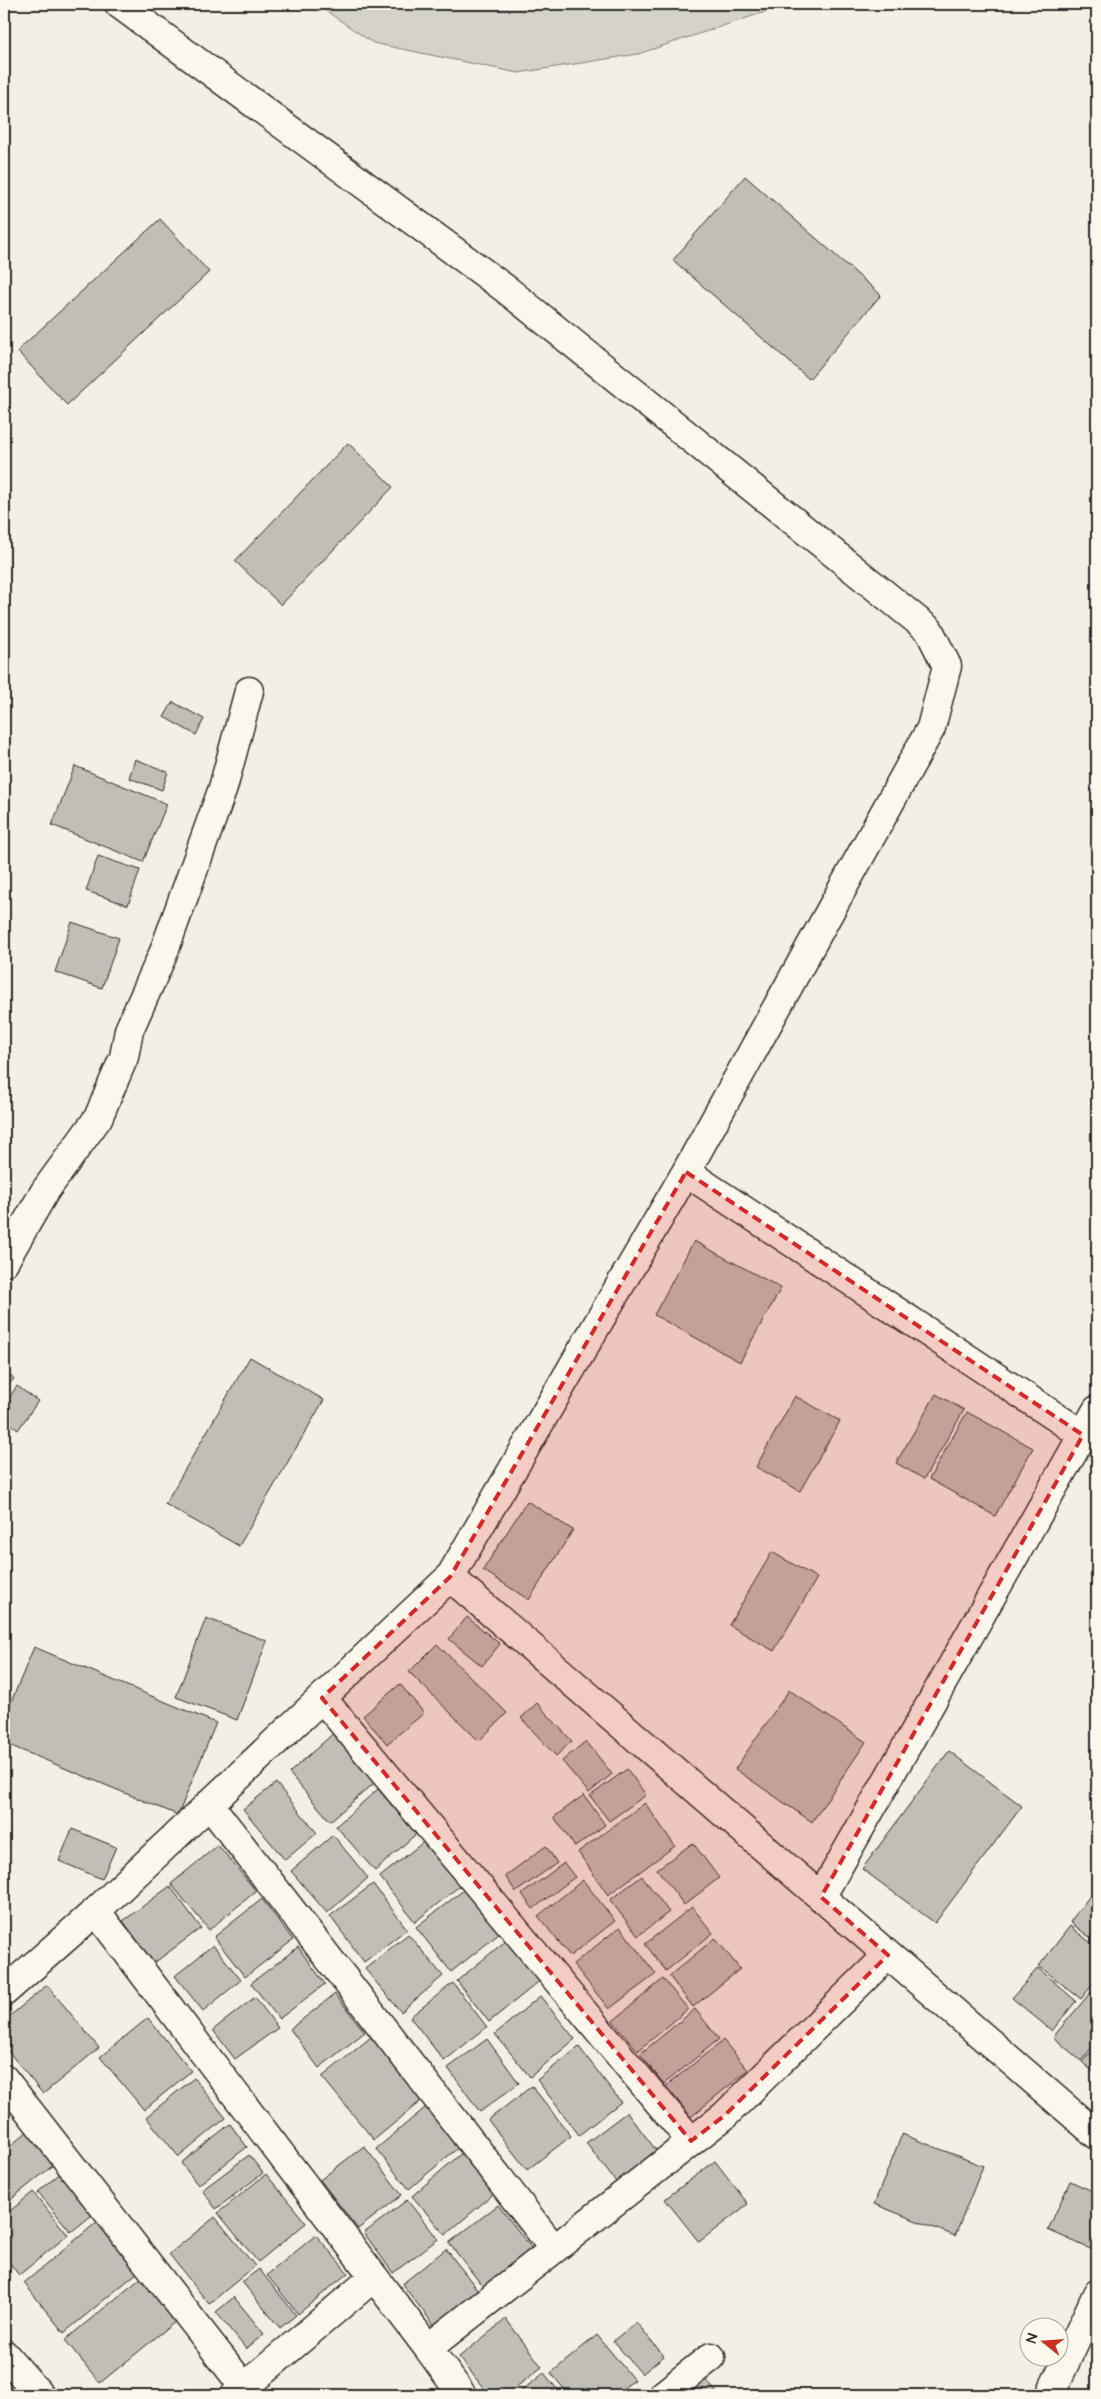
<svg xmlns="http://www.w3.org/2000/svg" width="1101" height="2399" font-family="'Architects Daughter',sans-serif">
  <style>
    .green { fill: #d5d2c9; stroke: #807e7a }
    .building { fill: #c0beb6; stroke: #2b2b2b }
    .lines { fill: none; stroke-linecap: round; stroke-linejoin: round }
    .street-casing { stroke: #2b2b2b; stroke-width: 31 }
    .highway-casing { stroke: #2b2b2b; stroke-width: 31 }
    .street { stroke: #fbf7ec; stroke-width: 28 }
    .highway { stroke: #fbf7ec; stroke-width: 28 }
    .marked { fill: #d62828; fill-opacity: 0.2; stroke: #d62828; stroke-width: 4; stroke-dasharray: 10 6; stroke-linejoin: round }
  </style>
  <rect width="100%" height="100%" fill="#f3efe4"/>
  <filter id="ink" filterUnits="userSpaceOnUse"><feTurbulence type="fractalNoise" baseFrequency=".02" numOctaves="2"/><feDisplacementMap in="SourceGraphic" scale="10" xChannelSelector="R" yChannelSelector="G"/><feConvolveMatrix kernelMatrix="1 2 1 2 8 2 1 2 1" color-interpolation-filters="sRGB"/></filter>
  <g filter="url(#ink)">
    <path class="green" d="M316 4H780L777 8 638 54 518 73 373 43Z"/>
    <path class="building" d="M745 176 881 295 809 379 673 260Z
      M160 219 209 272 67 405 17 351Z
      M348 443 393 487 281 605 235 561Z
      M173 702 204 719 196 735 164 717Z
      M135 759 168 772 162 790 129 778Z
      M75 766 167 804 143 862 52 825Z
      M98 856 140 870 128 905 86 891Z
      M72 922 119 938 102 988 55 972Z
      M694 1241 781 1288 740 1362 654 1315Z
      M250 1357 324 1400 239 1546 165 1504Z
      M4 1367 14 1379 4 1388Z
      M17 1386 38 1401 18 1430 4 1419V1405Z
      M936 1394 964 1410 924 1479 896 1463Z
      M795 1396 840 1421 800 1491 756 1467Z
      M967 1412 1033 1448 995 1516 929 1479Z
      M527 1501 573 1530 529 1600 483 1570Z
      M772 1552 817 1578 774 1651 729 1625Z
      M467 1617 500 1644 482 1666 449 1639Z
      M206 1618 267 1641 237 1720 176 1697Z
      M437 1644 507 1713 479 1741 409 1672Z
      M34 1647 216 1723 178 1815 4 1743V1719Z
      M400 1684 424 1713 387 1744 363 1716Z
      M789 1690 866 1742 812 1822 735 1769Z
      M537 1703 572 1741 556 1756 521 1718Z
      M336 1731 378 1780 330 1821 289 1773Z
      M586 1741 612 1774 589 1793 562 1761Z
      M949 1751 1022 1806 935 1923 862 1869Z
      M627 1769 646 1795 609 1821 590 1796Z
      M276 1783 317 1833 285 1860 243 1809Z
      M378 1789 416 1834 375 1871 336 1826Z
      M584 1795 605 1825 575 1847 554 1817Z
      M645 1803 675 1846 608 1895 578 1852Z
      M72 1829 116 1847 102 1879 59 1861Z
      M333 1835 368 1878 327 1913 291 1871Z
      M427 1839 462 1884 415 1922 380 1877Z
      M693 1843 719 1878 684 1905 657 1869Z
      M218 1845 256 1891 209 1930 171 1884Z
      M546 1846 557 1863 516 1892 505 1876Z
      M564 1863 575 1877 533 1909 522 1894Z
      M642 1876 669 1912 638 1936 610 1900Z
      M583 1880 615 1921 570 1956 538 1916Z
      M373 1884 407 1929 364 1962 330 1916Z
      M170 1886 201 1928 154 1963 123 1921Z
      M469 1886 504 1930 451 1972 416 1927Z
      M1095 1889 1097 1891V1943L1070 1922Z
      M262 1899 293 1940 245 1977 214 1937Z
      M692 1907 713 1933 666 1971 645 1944Z
      M1070 1926 1097 1948V1979L1081 1999 1039 1966Z
      M620 1927 656 1974 609 2009 573 1964Z
      M408 1934 443 1976 401 2012 365 1969Z
      M514 1934 547 1975 489 2022 457 1981Z
      M715 1938 740 1969 693 2007 669 1976Z
      M213 1945 241 1980 203 2011 175 1976Z
      M298 1947 325 1984 279 2019 251 1983Z
      M1038 1968 1076 2001 1052 2031 1012 1998Z
      M663 1979 688 2009 638 2051 613 2021Z
      M453 1983 487 2027 444 2061 410 2017Z
      M47 1985 99 2048 43 2094 4 2046V2021Z
      M1097 1985V2041L1081 2061 1053 2037Z
      M335 1994 365 2032 319 2068 290 2029Z
      M540 1996 575 2039 530 2077 495 2034Z
      M255 1997 278 2028 235 2059 213 2030Z
      M695 2009 719 2039 664 2084 640 2054Z
      M148 2018 191 2071 144 2110 100 2057Z
      M371 2037 422 2100 374 2140 322 2077Z
      M487 2039 519 2083 480 2112 448 2068Z
      M723 2040 748 2070 691 2117 666 2086Z
      M1097 2045V2075L1082 2062Z
      M579 2047 621 2102 579 2135 537 2080Z
      M194 2078 226 2118 179 2157 146 2117Z
      M532 2086 571 2136 527 2170 488 2120Z
      M426 2107 459 2147 409 2189 376 2149Z
      M627 2112 659 2154 619 2186 586 2143Z
      M230 2124 247 2147 198 2185 181 2163Z
      M34 2126 61 2159 4 2205V2151Z
      M902 2134 983 2166 955 2236 874 2204Z
      M364 2146 402 2195 358 2229 320 2180Z
      M463 2152 497 2191 445 2235 412 2196Z
      M249 2155 263 2173 216 2209 202 2190Z
      M715 2161 748 2204 699 2242 665 2199Z
      M64 2170 97 2211 71 2232 38 2192Z
      M266 2174 306 2223 258 2262 218 2213Z
      M1070 2181 1097 2193V2245L1095 2251 1048 2230Z
      M33 2192 68 2235 19 2275 4 2256V2216Z
      M407 2200 438 2239 393 2273 364 2233Z
      M498 2205 533 2250 484 2288 449 2243Z
      M215 2217 255 2266 209 2304 169 2254Z
      M97 2222 138 2272 64 2333 24 2283Z
      M316 2235 348 2273 298 2314 267 2275Z
      M446 2249 481 2294 437 2329 402 2284Z
      M259 2269 296 2315 280 2328 242 2282Z
      M141 2278 176 2321 100 2383 65 2340Z
      M234 2297 264 2334 246 2349 216 2312Z
      M506 2319 542 2367 506 2395H489L459 2357Z
      M636 2322 664 2356 642 2374 613 2341Z
      M597 2335 634 2380 615 2395H569L551 2373Z
      M699 2372 719 2395H671Z
      M544 2373 562 2395H516Z"/>
    <g class="lines">
      <defs>
        <path id="street" d="M119 4 507 290 929 630 947 666 931 728 686 1172 450 1577
          M686 1172 1083 1435
          M4 1262 45 1191 98 1118 124 1057 129 1030 163 954 223 788 249 691
          M322 1698 691 2141
          M209 1804 554 2249
          M821 1897 1097 1410
          M96 1911 428 2348 724 2116 888 1955
          M4 1992 96 1911 450 1577 1097 2135
          M4 2079 244 2387
          M428 2348 462 2395
          M235 2395 374 2277
          M663 2395 711 2357
          M1050 2395 1097 2294"/>
        <path id="highway" d="M4 2354 40 2395"/>
      </defs>
      <use href="#street" class="street-casing"/>
      <use href="#highway" class="highway-casing"/>
      <use href="#street" class="street"/>
      <use href="#highway" class="highway"/>
    </g>
  </g>
  <path class="marked" d="M686 1172 1083 1435 821 1897 888 1955 724 2116 691 2141 322 1698 450 1577Z"/>
  <rect width="1101" height="2399" fill="none" stroke="#fbf7ec" stroke-width="20"/>
  <rect x="10" y="10" width="1081" height="2379" fill="none" stroke="#2b2b2b" stroke-width="2" filter="url(#ink)"/>
  <g transform="translate(1044 2342) rotate(287)"><circle r="24" fill="#fbf7ec" stroke="#a8a59f"/>
  <path d="M0-4L9 19L0 12L-9 19Z" fill="#c8321e"/>
  <text y="-8" font-size="14" font-weight="bold" text-anchor="middle" fill="#2b2b2b">N</text>
  </g>
</svg>
